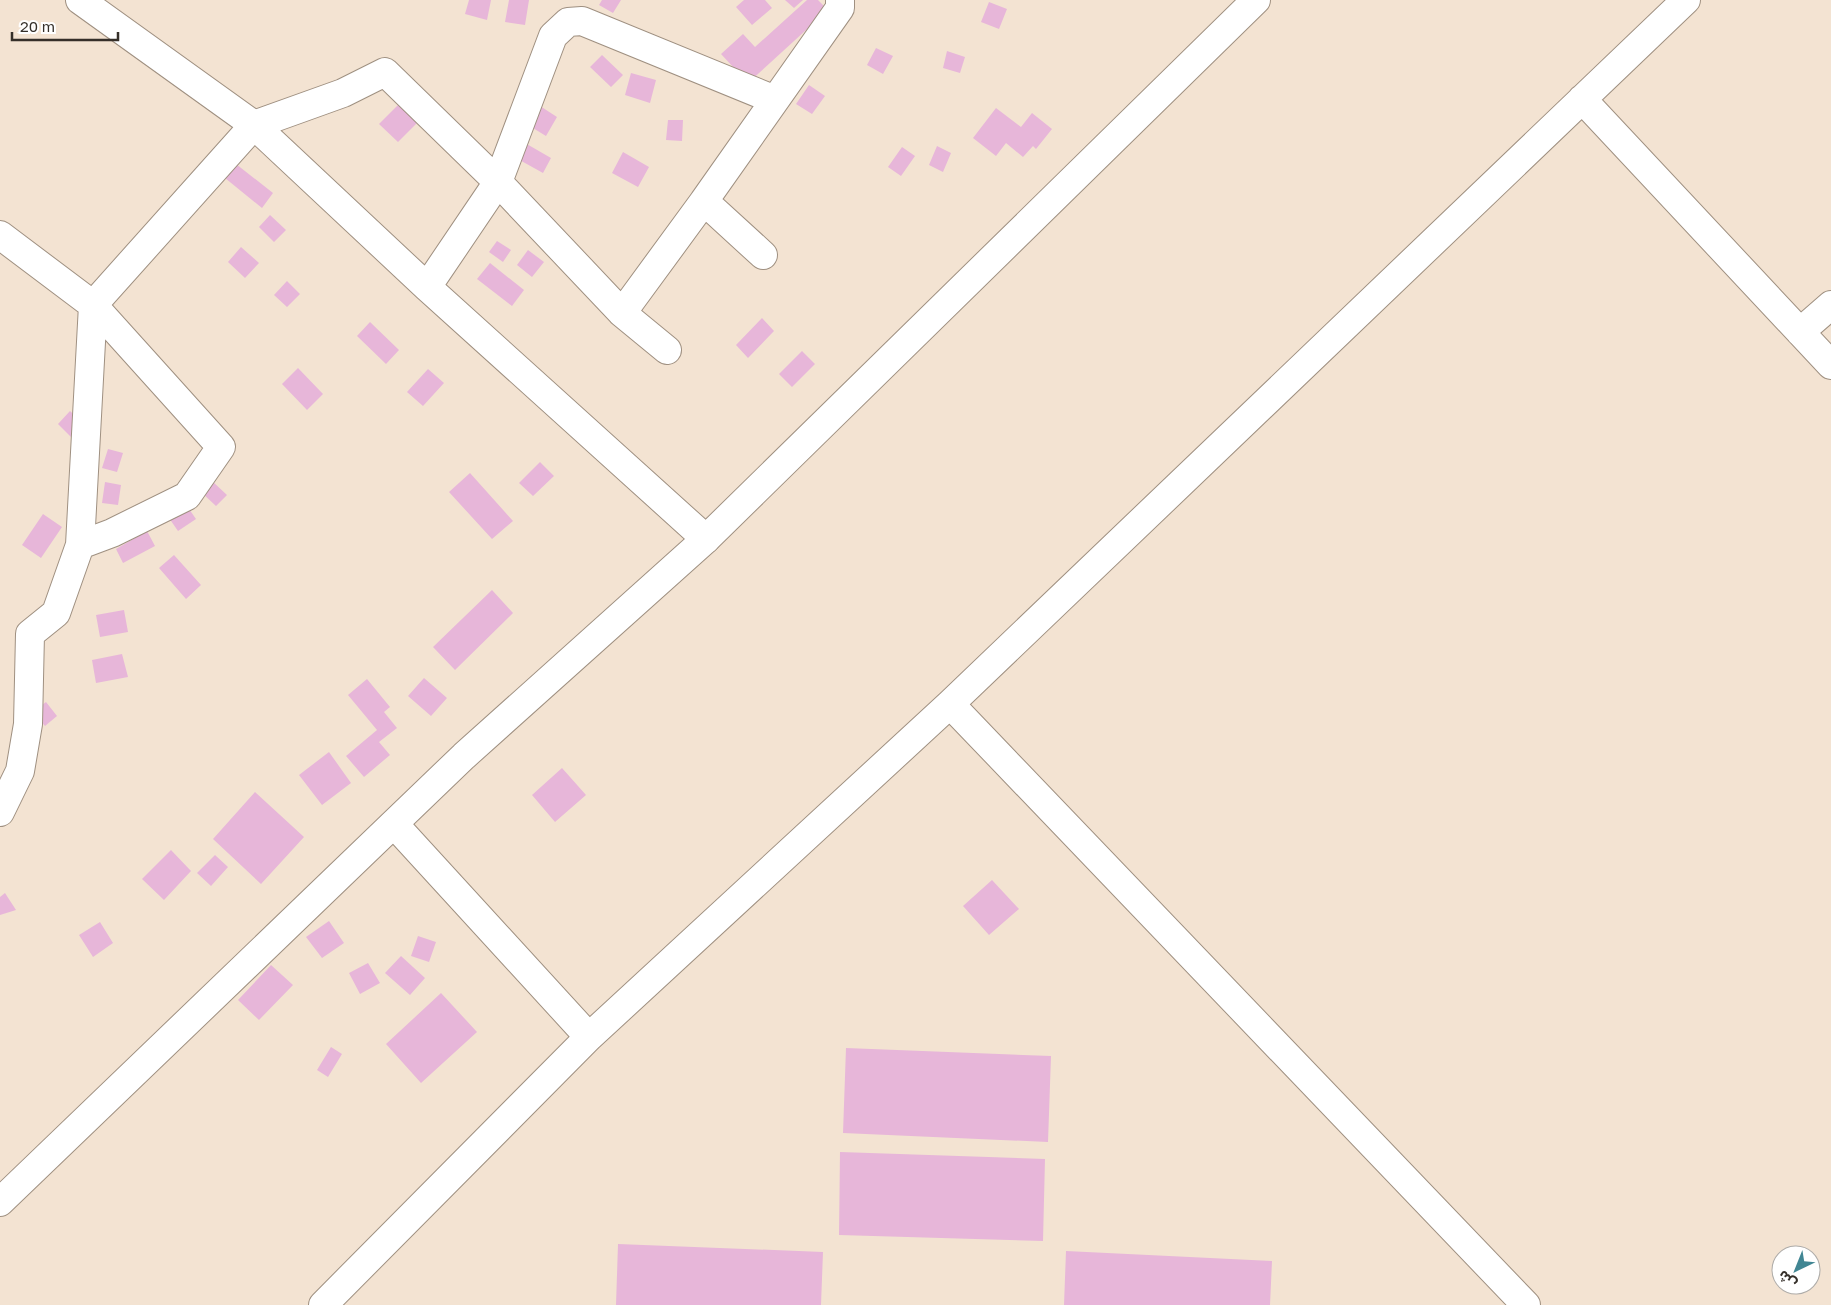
<svg xmlns="http://www.w3.org/2000/svg" width="1831" height="1305" font-family="'Golos Text','Noto Sans Arabic',sans-serif">
  <style>
    .building { fill: #e7b6d9 }
    .lines { fill: none; stroke-linecap: round; stroke-linejoin: round }
    .minor-casing { stroke: #9f9081; stroke-width: 30 }
    .tertiary-casing { stroke: #9f9081; stroke-width: 30 }
    .minor { stroke: #fff; stroke-width: 28 }
    .tertiary { stroke: #fff; stroke-width: 28 }
  </style>
  <rect width="100%" height="100%" fill="#f3e3d2"/>
  <path class="building" d="M469 0H491L487 20 465 14Z
    M509 0H529L525 25 505 22Z
    M602 0H621L613 13 599 5Z
    M744 0H765L772 8 752 25 736 7Z
    M785 0H803L794 8Z
    M807 0H818L828 10 748 83 721 54 743 34 755 47Z
    M989 2 1007 9 999 29 981 22Z
    M876 48 893 56 883 74 867 65Z
    M947 51 965 57 960 73 943 68Z
    M602 55 623 75 611 87 590 67Z
    M631 73 656 80 650 103 625 95Z
    M809 85 825 96 812 114 796 104Z
    M400 103 419 121 398 142 379 124Z
    M540 106 557 117 546 136 528 125Z
    M996 108 1021 127 1032 113 1052 129 1036 149 1033 146 1023 157 1006 143 996 156 973 138Z
    M668 120H683L682 141 666 140Z
    M525 143 551 158 543 173 516 158Z
    M937 146 951 153 943 172 929 165Z
    M902 147 915 156 901 176 888 167Z
    M623 152 649 167 638 187 612 173Z
    M236 164 273 193 262 208 225 178Z
    M270 215 286 230 274 242 259 227Z
    M497 241 511 250 503 262 489 252Z
    M241 247 259 263 245 278 228 262Z
    M528 250 544 262 532 277 517 265Z
    M490 263 524 290 512 306 477 279Z
    M287 281 300 294 287 307 274 295Z
    M762 318 774 331 748 358 736 345Z
    M370 322 399 350 386 364 357 336Z
    M802 351 815 364 792 387 779 374Z
    M298 368 323 394 307 410 282 384Z
    M428 369 444 383 423 406 407 392Z
    M70 411 87 427 74 440 58 424Z
    M108 449 123 453 117 472 102 468Z
    M540 462 554 476 533 496 519 483Z
    M470 473 513 521 492 539 449 492Z
    M212 481 227 495 216 506 201 492Z
    M105 482 121 485 118 505 102 503Z
    M187 506 196 519 178 531 169 518Z
    M43 514 62 527 41 558 22 545Z
    M147 531 155 546 123 563 116 549Z
    M174 555 201 585 186 599 159 568Z
    M492 590 513 613 455 670 433 647Z
    M124 610 128 632 100 637 96 615Z
    M122 654 128 677 96 683 92 660Z
    M424 678 447 698 431 716 408 696Z
    M367 679 390 707 384 712 397 728 379 742 390 755 364 777 346 756 377 730 348 695Z
    M46 702 57 716 45 726 33 712Z
    M329 752 351 783 322 805 299 775Z
    M562 768 586 795 555 822 532 795Z
    M255 792 304 837 261 884 213 839Z
    M171 850 191 871 164 900 142 879Z
    M215 855 228 867 211 886 197 873Z
    M992 880 1019 909 989 935 963 906Z
    M5 893 16 910 0 915V897Z
    M329 921 344 943 322 958 306 937Z
    M100 922 113 943 93 957 79 935Z
    M418 936 436 942 429 962 411 956Z
    M401 956 425 978 410 995 385 973Z
    M368 963 380 983 360 994 349 973Z
    M271 965 293 985 259 1020 238 1000Z
    M441 993 477 1032 421 1083 386 1044Z
    M331 1047 342 1054 328 1077 317 1070Z
    M846 1048 1051 1056 1048 1142 843 1133Z
    M840 1152 1045 1159 1043 1241 839 1235Z
    M618 1244 823 1252 821 1305H616Z
    M1066 1251 1272 1261 1270 1305H1064Z"/>
  <g class="lines">
    <defs>
      <path id="minor" d="M80 0 254 125 427 287 706 539
        M1582 99 1831 365
        M0 235 93 305 221 447 187 496 112 533 80 545
        M763 255 704 201 840 8V0
        M427 287 498 182 553 36 568 22 582 21 775 100
        M1800 332 1831 305
        M667 350 622 313 704 201
        M950 704 1526 1305
        M0 812 20 771 28 724 30 634 56 613 80 545 93 305 254 125 343 93 385 72 498 182 622 313
        M394 824 589 1037
        M323 1305 589 1037 950 704 1686 0"/>
      <path id="tertiary" d="M0 1202 464 756 706 539 1256 0"/>
    </defs>
    <use href="#minor" class="minor-casing"/>
    <use href="#tertiary" class="tertiary-casing"/>
    <use href="#minor" class="minor"/>
    <use href="#tertiary" class="tertiary"/>
  </g>
  <g transform="translate(1796 1270) rotate(223)"><circle r="24" fill="#ffffff" stroke="#aeaca9"/>
  <path d="M0-4L9 19L0 12L-9 19Z" fill="#418693"/>
  <text y="-8" font-size="14" font-weight="bold" text-anchor="middle" fill="#352f29">ش</text>
  </g>
  <path d="M12 32v8h106v-8" fill="none" stroke="#352f29" stroke-width="2.5"/>
  <text x="20" y="32" font-size="15" fill="#352f29" stroke="#ffffff" stroke-width="4" paint-order="stroke">20 m</text>
</svg>
